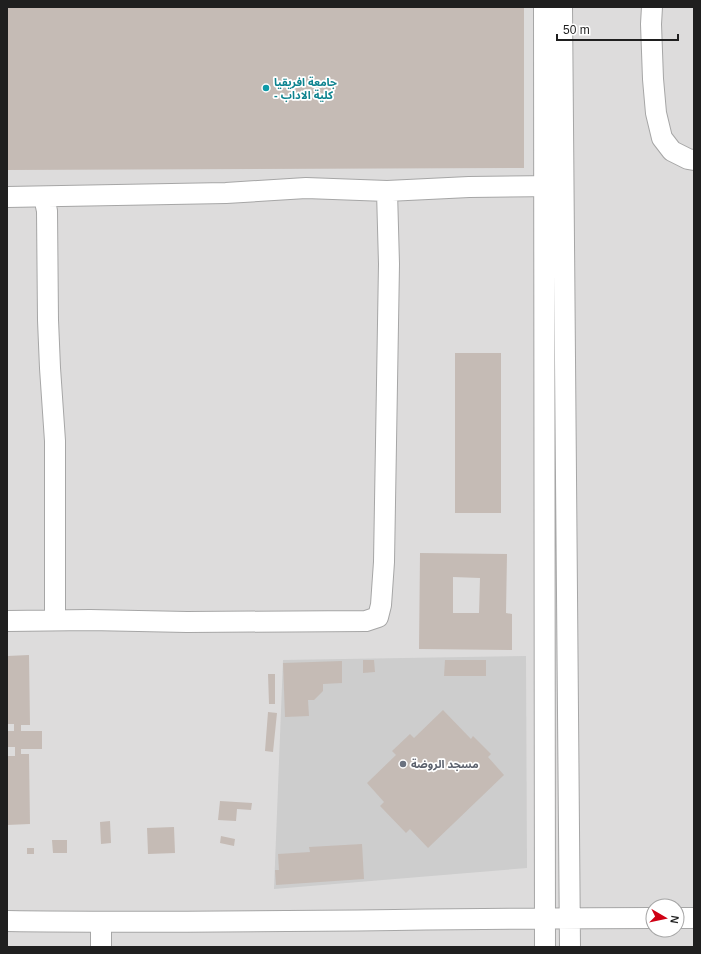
<svg xmlns="http://www.w3.org/2000/svg" width="701" height="954" font-family="Arial,'Noto Sans Arabic',sans-serif">
  <style>
    .residential { fill: #dddcdc; fill-rule: evenodd }
    .religious { fill: #cdcdcd }
    .building { fill: #c5bbb5; fill-rule: evenodd }
    .lines { fill: none; stroke-linecap: round; stroke-linejoin: round }
    .minor-casing { stroke: #a6a6a6; stroke-width: 22 }
    .minor { stroke: #fff; stroke-width: 20 }
    .culture-dot { fill: #0f9aa8; stroke: #fff; stroke-width: 1.5 }
    .worship-dot { fill: #6b7280; stroke: #fff; stroke-width: 1.5 }
    .labels { text-anchor: middle; dominant-baseline: central; stroke-width: 3.5; stroke-linejoin: round; paint-order: stroke }
    .culture-label { font-size: 11px; font-weight: bold; fill: #0d838f; stroke: #fff; text-anchor: start }
    .worship-label { font-size: 11px; font-weight: bold; fill: #5b616d; stroke: #fff; text-anchor: start }
  </style>
  <rect width="100%" height="100%" fill="#f0ece5"/>
  <path class="residential" d="M7 7H694V947H7ZM653 906H677V930H653Z"/>
  <path class="religious" d="M526 656 527 868 274 889 283 660Z"/>
  <path class="building" d="M7 7H524V168L7 170Z
    M455 353H501V513H455Z
    M420 553 507 554 506 613 512 614V650L419 649ZM453 577 480 578 479 613H453Z
    M29 655 30 725H21V731H42V749H21V754H29L30 824 7 825V756H15V747H8V731H14V724H7V656Z
    M363 660H374L375 672 363 673Z
    M445 660H486V676H444Z
    M342 661V683L323 684V691L314 700H308L309 716 285 717 283 663Z
    M268 674H275V704H269Z
    M443 710 471 739 473 736 491 754 488 757 504 775 428 848 410 829 406 833 380 806 384 802 367 783 396 755 392 751 410 734 414 738Z
    M268 712 277 713 273 752 265 751Z
    M220 801 252 803 251 810 237 809 236 821 218 820Z
    M110 821 111 843 101 844 100 822Z
    M174 827 175 853 148 854 147 828Z
    M221 836 235 839 234 846 220 843Z
    M52 840H67V853H53Z
    M362 844 364 879 276 885 275 870H279L278 854 310 852 309 847Z
    M27 848H34V854H27Z"/>
  <g class="lines">
    <defs>
      <path id="minor" d="M544 7 545 947
        M562 7 570 947
        M652 7 651 24 653 79 656 113 662 138 672 151 688 159 694 160
        M7 197 226 193 306 188 387 191 469 187 557 186
        M44 197 47 211 48 320 50 368 55 441V620
        M7 621 90 620 187 622 366 621 378 617 381 605 384 562 389 264 387 191
        M677 918H694
        M7 921C222 924 438 918 653 918
        M101 922V947"/>
    </defs>
    <use href="#minor" class="minor-casing"/>
    <use href="#minor" class="minor"/>
  </g>
  <circle class="culture-dot" cx="266" cy="88" r="4"/>
  <circle class="worship-dot" cx="403" cy="764" r="4"/>
  <g class="labels">
    <g class="culture-label">
      <text x="274" y="82">جامعة افريقيا<tspan x="274" dy="13">- كلية الاداب</tspan></text>
    </g>
    <g class="worship-label">
      <text x="411" y="764">مسجد الروضة</text>
    </g>
  </g>
  <rect width="701" height="954" fill="none" stroke="#1f1f1f" stroke-width="16"/>
  <g transform="translate(665 918) rotate(99)"><circle r="19" fill="#ffffff" stroke="#a5a5a5"/>
  <path d="M0-3L7 15L0 10L-7 15Z" fill="#cf0014"/>
  <text y="-6" font-size="11" font-weight="bold" text-anchor="middle" fill="#1f1f1f">N</text>
  </g>
  <path d="M557 34v6h121v-6" fill="none" stroke="#1f1f1f" stroke-width="2"/>
  <text x="563" y="34" font-size="12" fill="#1f1f1f" stroke="#ffffff" stroke-width="3" paint-order="stroke">50 m</text>
</svg>
